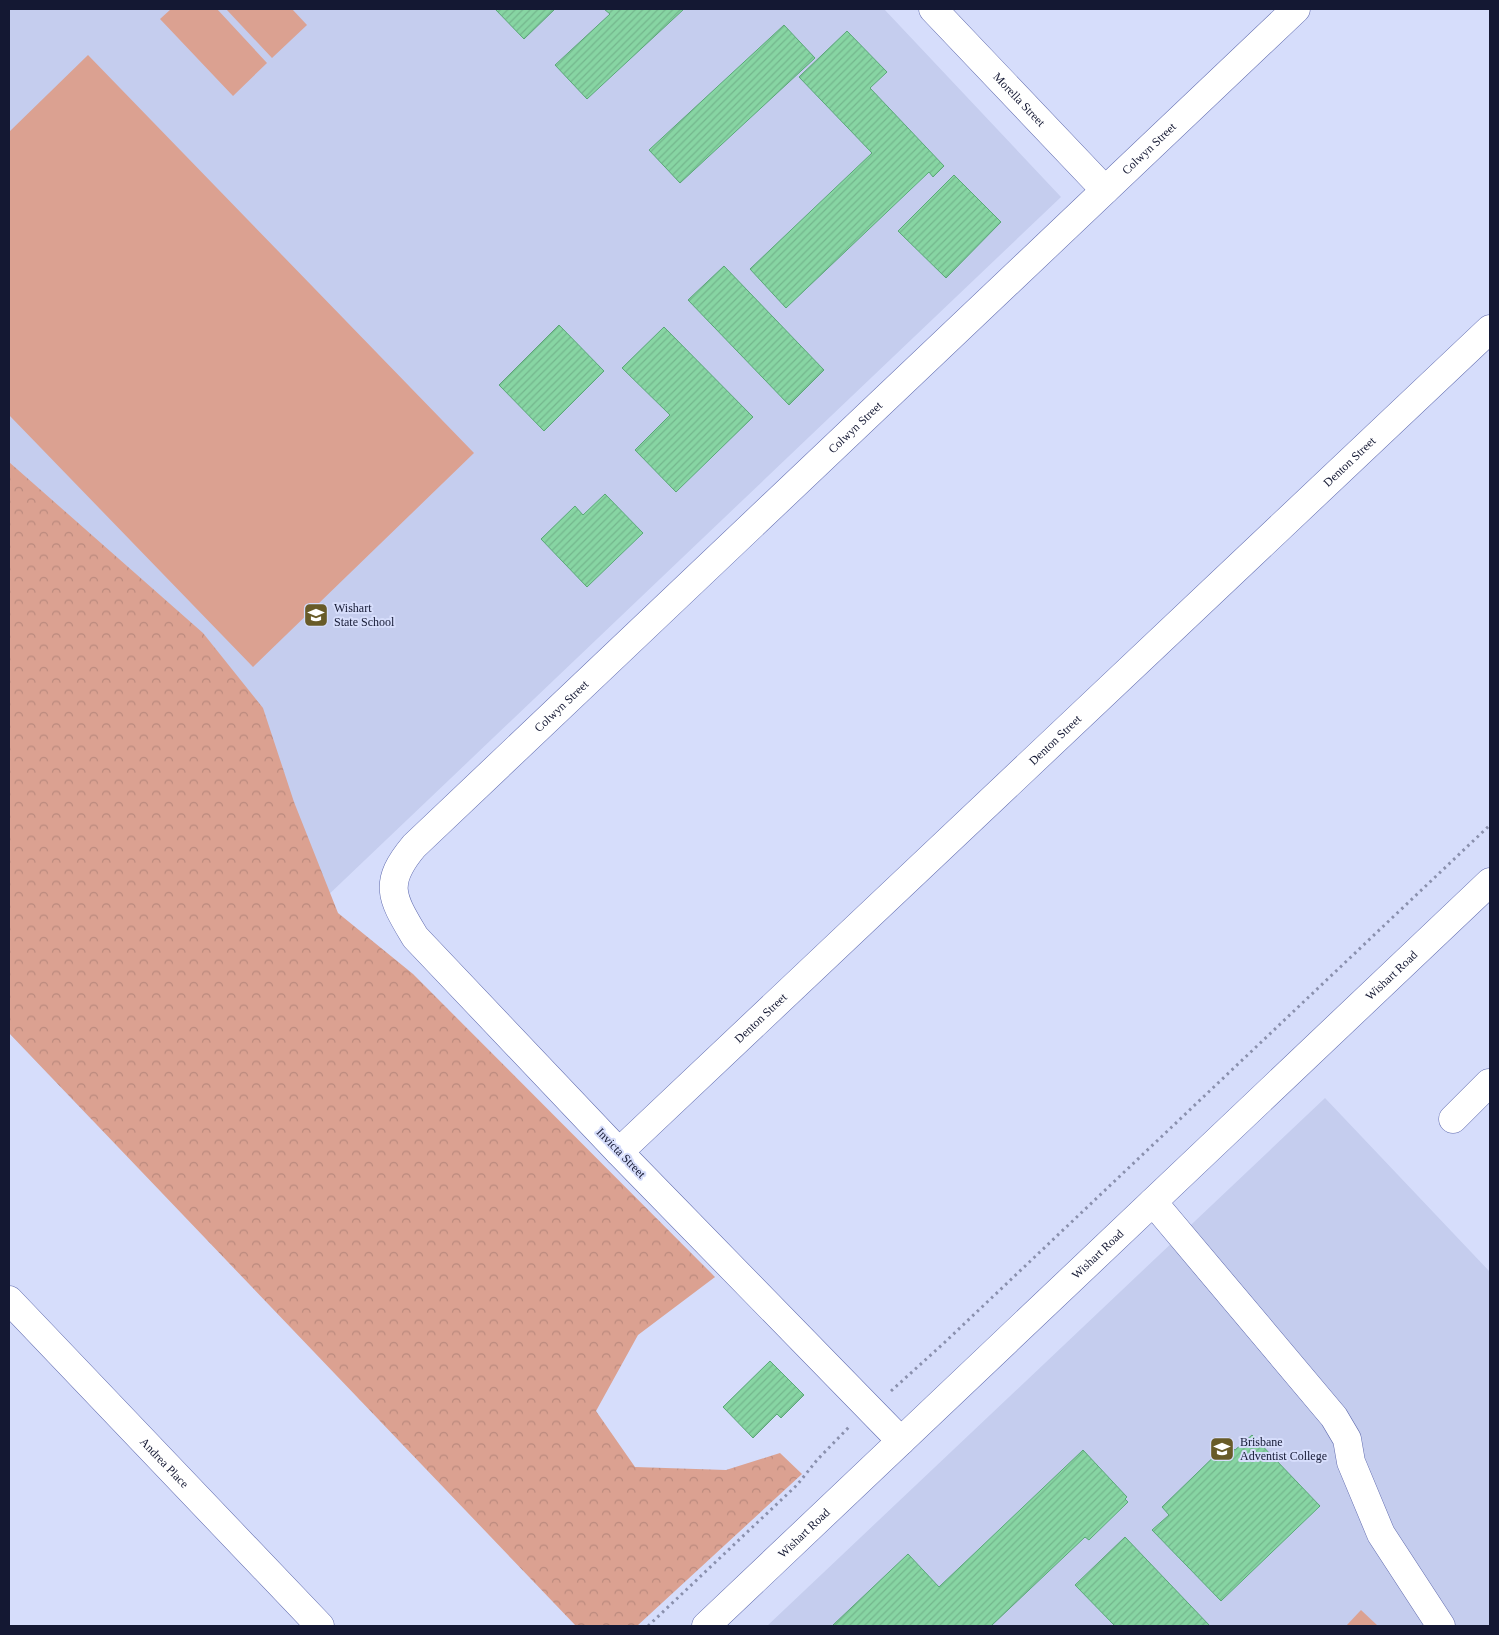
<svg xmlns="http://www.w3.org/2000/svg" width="1499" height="1635" font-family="'Times New Roman',serif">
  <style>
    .built { fill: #c5cdee }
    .forest { fill: url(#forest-crowns) }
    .park { fill: #dba191 }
    .building { fill: url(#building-hatch); stroke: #5aa878 }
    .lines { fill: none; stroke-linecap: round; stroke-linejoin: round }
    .minor-casing { stroke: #5f6aae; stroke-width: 29 }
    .path { stroke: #8a90ad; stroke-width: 3; stroke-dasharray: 2.5 4; stroke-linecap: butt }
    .minor { stroke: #fff; stroke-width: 28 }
    .labels { text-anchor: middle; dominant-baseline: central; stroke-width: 4; stroke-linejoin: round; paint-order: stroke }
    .street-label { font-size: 12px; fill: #141833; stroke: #d6ddfb }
    .poi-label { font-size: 12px; fill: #141833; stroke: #d6ddfb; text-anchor: start }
  </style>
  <defs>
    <pattern id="forest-crowns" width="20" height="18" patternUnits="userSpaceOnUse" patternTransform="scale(1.25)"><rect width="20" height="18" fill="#dba191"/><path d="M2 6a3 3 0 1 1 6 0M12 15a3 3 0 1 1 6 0" fill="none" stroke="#bb8a7e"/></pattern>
    <pattern id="building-hatch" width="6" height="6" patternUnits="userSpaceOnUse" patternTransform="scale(1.25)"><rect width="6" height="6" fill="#87d5a3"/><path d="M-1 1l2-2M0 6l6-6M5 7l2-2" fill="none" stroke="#74b68d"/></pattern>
  </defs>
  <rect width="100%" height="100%" fill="#d6ddfb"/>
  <path class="built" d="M9 9H884L1061 197 92 1120 9 1033Z
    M1325 1098 1490 1272V1626H767Z"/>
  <path class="forest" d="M9 462 203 633 263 708 294 802 338 913 413 974 715 1277 638 1335 596 1411 635 1467 726 1470 780 1453 802 1474 637 1626H576L9 1033Z"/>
  <path class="park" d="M171 9H217L267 63 233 96 160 19Z
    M226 9H292L307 25 272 58Z
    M88 55 474 453 253 667 9 415V132Z
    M1361 1610 1378 1626H1346Z"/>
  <path class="building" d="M495 9H555L524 39Z
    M604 9H684L587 99 555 65 610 14Z
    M784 25 815 58 680 183 649 150Z
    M847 31 887 72 870 88 944 166 933 177 929 172 786 308 750 269 872 153 799 77Z
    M954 175 1001 222 946 278 898 231Z
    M724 266 824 370 789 405 688 300Z
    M559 325 604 371 544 431 499 385Z
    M664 327 753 417 676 492 635 450 670 415 622 368Z
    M605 494 643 533 587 587 541 539 575 506 583 515Z
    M770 1361 804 1395 781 1418 777 1414 753 1438 723 1407Z
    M1252 1435 1320 1506 1221 1601 1152 1530 1169 1515 1162 1507 1228 1443 1235 1450Z
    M1083 1450 1127 1497 1125 1499 1128 1502 1089 1540 1085 1537 991 1626H832L908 1554 939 1587Z
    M1125 1537 1210 1626H1115L1075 1585Z"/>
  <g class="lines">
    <defs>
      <g id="minor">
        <path id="s1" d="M933 9 1105 190"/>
        <path d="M1453 1119 1489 1083 1490 1085"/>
        <path id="s2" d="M619 1152 1490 329"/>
        <path d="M1153 1202 1334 1417 1347 1439 1351 1462 1381 1534 1441 1626"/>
        <path id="s3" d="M9 1300 320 1626"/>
        <path id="s4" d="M901 1441 619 1152 415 937C392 898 382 884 414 846L1296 9"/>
        <path id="s5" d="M706 1626 1490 882"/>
      </g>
    </defs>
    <use href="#minor" class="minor-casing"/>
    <path class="path" d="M891 1391 944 1343 1490 825
      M648 1626 797 1485 817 1460 849 1427"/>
    <use href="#minor" class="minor"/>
  </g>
  <defs>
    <symbol id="school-square" viewBox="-11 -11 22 22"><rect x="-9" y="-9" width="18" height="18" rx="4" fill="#685b28" stroke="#d6ddfb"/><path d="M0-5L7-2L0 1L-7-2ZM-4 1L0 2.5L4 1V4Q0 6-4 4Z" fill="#fff"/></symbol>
  </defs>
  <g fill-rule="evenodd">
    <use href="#school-square" x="302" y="601" width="28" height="28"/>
    <use href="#school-square" x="1208" y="1435" width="28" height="28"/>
  </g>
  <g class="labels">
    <g class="street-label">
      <text stroke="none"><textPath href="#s1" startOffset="125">Morella Street</textPath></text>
      <text stroke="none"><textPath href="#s4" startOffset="1815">Colwyn Street</textPath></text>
      <text stroke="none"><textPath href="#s4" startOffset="1410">Colwyn Street</textPath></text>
      <text stroke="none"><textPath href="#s2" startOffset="1005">Denton Street</textPath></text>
      <text stroke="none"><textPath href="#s4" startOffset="1005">Colwyn Street</textPath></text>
      <text stroke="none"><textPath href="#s2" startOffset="600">Denton Street</textPath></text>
      <text stroke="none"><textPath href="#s5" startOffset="945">Wishart Road</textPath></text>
      <text stroke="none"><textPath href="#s2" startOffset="195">Denton Street</textPath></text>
      <text transform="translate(621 1153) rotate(46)">Invicta Street</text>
      <text stroke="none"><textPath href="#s5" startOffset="540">Wishart Road</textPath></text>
      <text stroke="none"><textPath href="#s3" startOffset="225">Andrea Place</textPath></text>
      <text stroke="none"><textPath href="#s5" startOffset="135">Wishart Road</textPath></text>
    </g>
    <g class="poi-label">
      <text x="334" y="608">Wishart<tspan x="334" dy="14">State School</tspan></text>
      <text x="1240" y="1442">Brisbane<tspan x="1240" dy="14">Adventist College</tspan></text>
    </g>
  </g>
  <rect width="1499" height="1635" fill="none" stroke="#141833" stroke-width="20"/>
</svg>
